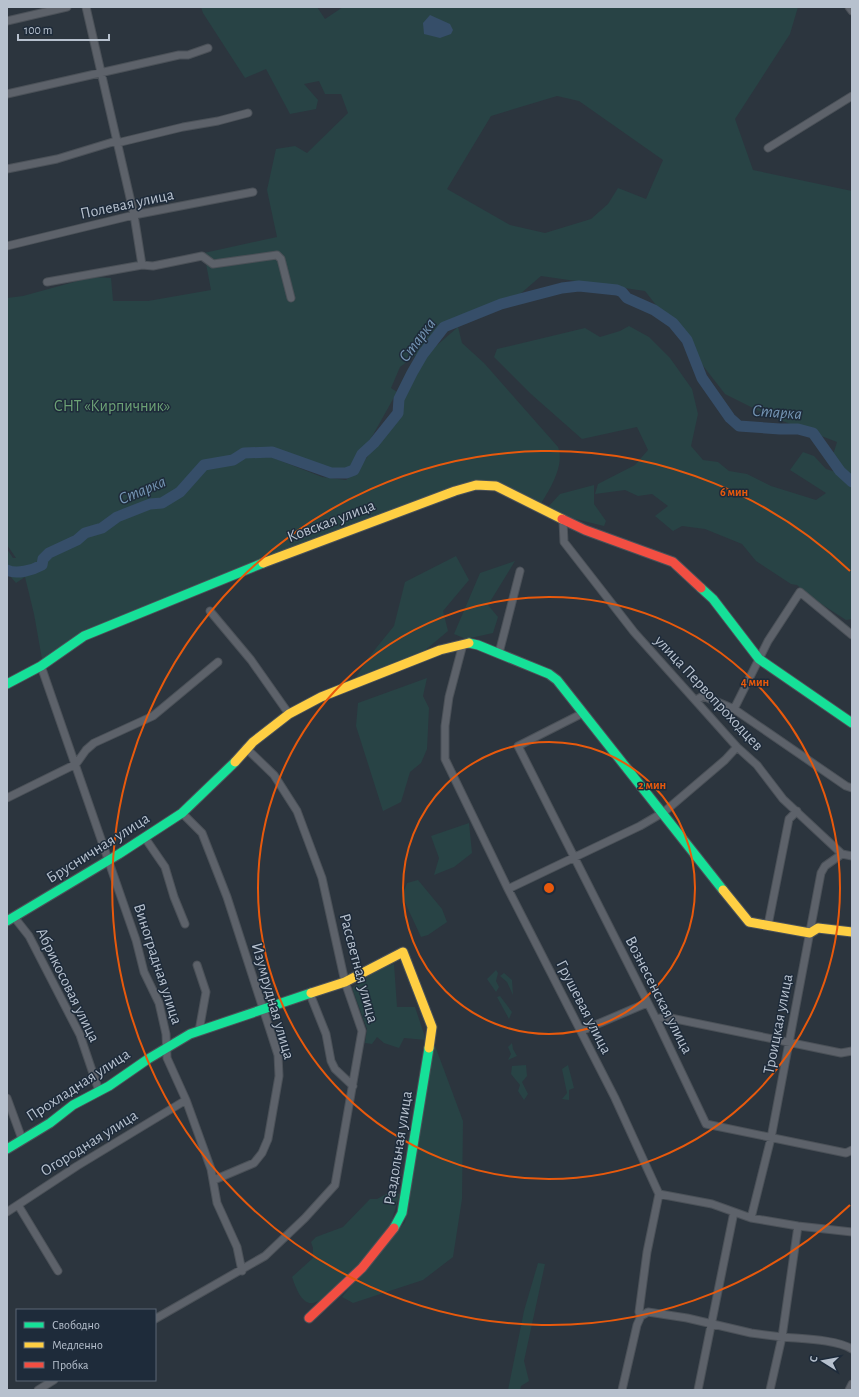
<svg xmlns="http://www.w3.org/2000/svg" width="859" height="1397" font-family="'Alegreya Sans',sans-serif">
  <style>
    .green { fill: #284345; fill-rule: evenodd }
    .water { fill: #364e69 }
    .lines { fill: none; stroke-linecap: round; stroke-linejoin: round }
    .river { stroke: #364e69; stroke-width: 11 }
    .street-casing { stroke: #4b5158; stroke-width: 9 }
    .fast-casing { stroke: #4b5158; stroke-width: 11 }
    .slow-casing { stroke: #4b5158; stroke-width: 11 }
    .jam-casing { stroke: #4b5158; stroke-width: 11 }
    .street { stroke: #5d626a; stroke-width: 7 }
    .fast { stroke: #16e098; stroke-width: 9 }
    .slow { stroke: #ffcf43; stroke-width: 9 }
    .jam { stroke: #f24e42; stroke-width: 9 }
    .ring { fill: none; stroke: #e8590c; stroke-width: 2 }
    .labels { text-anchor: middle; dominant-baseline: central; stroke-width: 3; stroke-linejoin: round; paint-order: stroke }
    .street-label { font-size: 16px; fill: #b7c1ce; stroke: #1e2b3a }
    .park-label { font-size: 16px; fill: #6ca175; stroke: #1e2b3a }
    .water-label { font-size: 17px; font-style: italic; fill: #7494b3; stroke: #1e2b3a }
    .centre { fill: #e8590c; stroke: #1e2b3a; stroke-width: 2 }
    .ring-label { font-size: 12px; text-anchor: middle; font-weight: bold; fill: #e8590c; stroke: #1e2b3a; stroke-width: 3; stroke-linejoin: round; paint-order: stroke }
  </style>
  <rect width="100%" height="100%" fill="#2c353e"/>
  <path class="green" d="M201 7H317L325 19 343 7H798L790 34 735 119 753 170 852 191V482L840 471 832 458 837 442 767 415 725 394 645 291 541 276 512 301 460 322 400 367 391 388 397 392 369 442 374 443 362 454 354 470C332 479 294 460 272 452L244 453 233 460 204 465 180 492 162 503 150 504 117 517 102 528 85 533 77 540 56 550 78 541 87 534 102 529 117 519 150 506 162 505 181 493 205 467 233 462 245 454 254 453 266 455 322 477 346 480 360 467 385 432 400 415 402 399 428 353 458 327 462 343 484 363 558 447C565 465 550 489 540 505L474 483 252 564 42 659 34 614 25 577 16 583 10 576 7 575V549L13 558H16L7 545V298L23 296 92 277 111 278 113 301H148L211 290 204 253 277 237 267 190 276 149 295 146 307 153 348 113 341 94H325L319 81 304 84 318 100 316 109 290 114 266 69 245 78 203 13ZM557 96 579 101 663 160 646 199 618 188 608 204 591 219 545 233 510 225 447 189 491 116Z
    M629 326 649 337 670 358 692 389 698 414 691 446 703 460 718 462 729 471 747 474 771 486 816 500 826 493 790 470 803 452 814 456 826 469 836 472 852 487V619L846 620 812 598 797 585 791 584 756 561 742 544 705 529 682 526 673 531 655 516 668 506 652 494 638 496 625 490 595 494 598 484 635 465 648 450 637 427 582 439 531 394 494 357 497 349 585 328 600 337 620 331Z
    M594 485V504L606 521 604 526 563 516 548 507 560 494Z
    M456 556 469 580 443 611 448 631 423 652 355 679 368 658 394 626 405 582Z
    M515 561 488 605 498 617 493 633 466 639 454 634 480 573Z
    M427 678 423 696 429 708 427 749 421 763 410 772 401 802 383 811 356 726 358 703Z
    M469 823 472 853 454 867 434 875 439 858 431 836Z
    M418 880 442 909 447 922 428 935 421 937 402 896 407 883Z
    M394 964 397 1007H415L426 1040 404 1038 399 1048 384 1043 377 1037 372 1044 365 1043 367 1029 352 988 377 970Z
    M496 970 498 973 496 981 499 987 496 992 487 979Z
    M504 973 512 980 513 995 507 982 500 976Z
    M500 996 512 1012 509 1019 497 997Z
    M434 1043 463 1121 462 1199 453 1257 423 1280 353 1303 342 1297 405 1222Z
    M512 1043 513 1049 517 1056 508 1060 511 1054 508 1047Z
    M526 1065 527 1076 522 1082 528 1094 524 1100 518 1091 520 1085 511 1074 512 1066Z
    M568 1065 574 1088 569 1090V1100L562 1099 567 1093 562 1069Z
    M390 1192 400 1194 393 1216 392 1230 328 1296C323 1298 318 1302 313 1303 301 1305 295 1285 292 1277L313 1258V1248L311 1242 316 1237 343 1227 370 1199H377Z
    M538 1263 545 1264 524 1361 529 1381 521 1386 520 1390H508L524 1311Z"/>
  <path class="water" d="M430 15 450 24 453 30 451 34 440 38 424 34 423 23Z"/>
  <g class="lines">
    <path class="river" d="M7 570C16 575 33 570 42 565L43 559 49 553 77 540 85 533 102 528 117 517 150 504 162 503 180 492 204 465 233 460 244 453 272 452 331 473H346L354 470 362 454 374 443 398 413 399 399 412 373 423 354 444 327 501 304 562 288 579 286 617 290 622 292 627 298 654 310 673 323 687 340 702 378 730 418 739 426 780 429H798L813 433 840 471 852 482"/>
    <defs>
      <path id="street" d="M86 7 134 215 142 265
        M849 7 852 11
        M7 21 67 7
        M7 94 179 55H188L208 48
        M117 143 183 127 218 121 248 113
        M768 148 852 96
        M7 169 57 159 116 141
        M7 246 134 215 253 192
        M47 282 142 265 153 266 202 256 213 264 277 255 281 259 291 298
        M563 521 564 542 634 632 737 747 757 765 783 799 842 854
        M210 611 251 660 289 714
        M463 644 449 697 445 726V759L508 889 615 1098 659 1194 647 1252 639 1312 641 1316 637 1325 622 1390
        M499 653 520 571
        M41 666 136 940 144 972 159 1003 166 1034 167 1058 186 1100 211 1169 217 1203 237 1247 242 1271
        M696 700 703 696 734 709 846 786 852 788
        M734 709 768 641 800 592 852 635
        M583 713 518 746 656 1019 706 1124 846 1153 852 1150
        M7 798 76 764 86 750 94 743 153 716 218 662
        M182 813 202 833 227 897 278 1055 279 1076 268 1139 262 1153 254 1163 214 1180
        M145 838 165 867 174 897 185 924
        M508 889 640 826 664 812 725 760 737 747
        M14 917 29 936 80 1035 99 1091
        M768 925 789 819 797 811
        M197 965 206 992 199 1031
        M310 994 326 1034 331 1061 335 1069 353 1086
        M656 1019 666 1017 841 1053 852 1051
        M581 1031 647 1003
        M7 1098 22 1139
        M659 1194 712 1204 751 1218 798 1226 852 1232
        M18 1205 58 1271
        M7 1212 77 1166 186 1100
        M751 1218 771 1138 821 873 825 866 842 854 852 856
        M798 1226 782 1337C802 1339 835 1339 852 1349
        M641 1316 648 1312 687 1318 751 1333 782 1337 770 1390
        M155 1319 265 1256 305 1218 335 1185 362 1031 345 982 322 878 297 811 274 775 246 748
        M38 1390 54 1380
        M698 1390 734 1212
        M849 1390 852 1384"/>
      <path id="fast" d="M701 588 713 599 759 659 852 723
        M469 643 478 645 549 674 557 680 723 890
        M7 684 41 666 84 636 263 563
        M7 921 119 854 182 813 235 762
        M7 1149 50 1123 73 1105 109 1086 148 1059 190 1034 311 993
        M394 1228 402 1213 429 1048"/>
      <path id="slow" d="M263 563 455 491 476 485 496 486 562 519
        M235 762 253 742 289 714 321 697 440 650 469 643
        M723 890 749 922 810 933 818 928 852 932
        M311 993 345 982 403 952 432 1027 429 1048"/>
      <path id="jam" d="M562 519 585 530 673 562 701 588
        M309 1318 362 1268 394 1228"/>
    </defs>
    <use href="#street" class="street-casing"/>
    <use href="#fast" class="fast-casing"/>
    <use href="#slow" class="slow-casing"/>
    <use href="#jam" class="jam-casing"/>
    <use href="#street" class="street"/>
    <use href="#fast" class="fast"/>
    <use href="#slow" class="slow"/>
    <use href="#jam" class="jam"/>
  </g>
  <g class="ring">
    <circle cx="549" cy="888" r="146"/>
    <circle cx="549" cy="888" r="291"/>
    <path d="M850 1205A437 437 0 1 1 850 571"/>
  </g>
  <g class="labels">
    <g class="street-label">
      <text transform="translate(127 204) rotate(-12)">Полевая улица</text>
      <text transform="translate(331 521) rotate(-21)">Ковская улица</text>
      <text transform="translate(709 693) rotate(47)">улица Первопроходцев</text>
      <text transform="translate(98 848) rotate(-32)">Брусничная улица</text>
      <text transform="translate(158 964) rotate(72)">Виноградная улица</text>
      <text transform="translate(359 968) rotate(75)">Рассветная улица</text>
      <text transform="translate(68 985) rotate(64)">Абрикосовая улица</text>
      <text transform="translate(659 995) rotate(63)">Вознесенская улица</text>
      <text transform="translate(273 1001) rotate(74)">Изумрудная улица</text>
      <text transform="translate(584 1007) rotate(63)">Грушевая улица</text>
      <text transform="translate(778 1024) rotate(-79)">Троицкая улица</text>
      <text transform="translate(78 1085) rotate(-33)">Прохладная улица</text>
      <text transform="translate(89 1143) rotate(-32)">Огородная улица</text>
      <text transform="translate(398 1148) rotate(-81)">Раздольная улица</text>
    </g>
    <g class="park-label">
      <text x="112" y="406">СНТ «Кирпичник»</text>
    </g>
    <g class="water-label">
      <text transform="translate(417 340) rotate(-53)">Старка</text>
      <text transform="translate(777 412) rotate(4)">Старка</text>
      <text transform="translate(142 490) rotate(-23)">Старка</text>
    </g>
  </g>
  <circle cx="549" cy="888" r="6" class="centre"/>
  <g class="ring-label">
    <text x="734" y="496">6 мин</text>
    <text x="755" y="686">4 мин</text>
    <text x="652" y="789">2 мин</text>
  </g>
  <rect width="859" height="1397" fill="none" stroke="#b7c1ce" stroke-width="16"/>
  <rect x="16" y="1309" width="140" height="72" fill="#1e2b3a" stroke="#5b6775"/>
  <rect x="24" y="1322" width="20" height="6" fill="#16e098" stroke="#5b6775"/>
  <text x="52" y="1329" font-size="12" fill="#b7c1ce">Свободно</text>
  <rect x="24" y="1342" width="20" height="6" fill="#ffcf43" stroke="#5b6775"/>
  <text x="52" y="1349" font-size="12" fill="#b7c1ce">Медленно</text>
  <rect x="24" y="1362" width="20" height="6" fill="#f24e42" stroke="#5b6775"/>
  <text x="52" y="1369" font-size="12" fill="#b7c1ce">Пробка</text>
  <g transform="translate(823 1361) rotate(281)" stroke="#1e2b3a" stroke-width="3" paint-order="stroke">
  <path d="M0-3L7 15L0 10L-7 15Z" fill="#b7c1ce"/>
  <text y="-6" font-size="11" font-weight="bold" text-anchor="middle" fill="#b7c1ce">С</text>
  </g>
  <path d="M18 34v6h91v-6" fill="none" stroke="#b7c1ce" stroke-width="2"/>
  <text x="24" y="34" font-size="12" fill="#b7c1ce" stroke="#1e2b3a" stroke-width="3" paint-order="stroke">100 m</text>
</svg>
